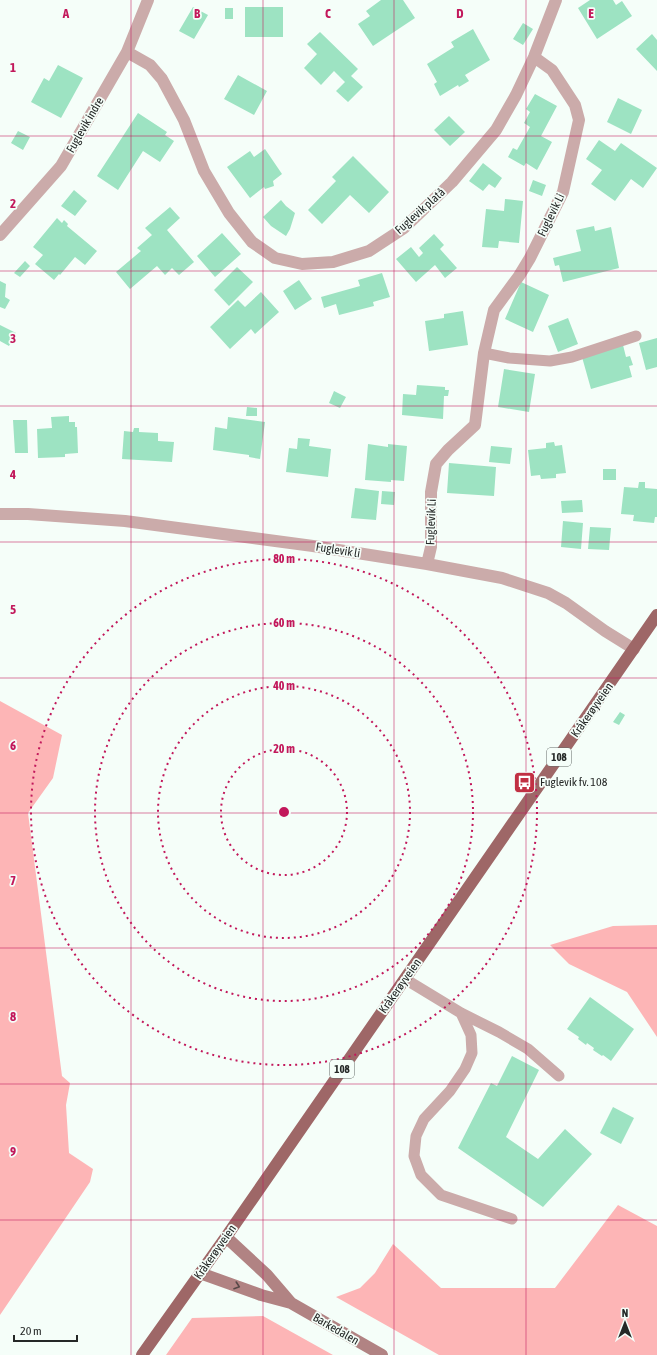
<svg xmlns="http://www.w3.org/2000/svg" width="657" height="1355" font-family="'Asap Condensed',sans-serif">
  <style>
    .forest { fill: #fdb5b6 }
    .building { fill: #9de3c2 }
    .lines { fill: none; stroke-linecap: round; stroke-linejoin: round }
    .service { stroke: #cbabaa; stroke-width: 11 }
    .minor { stroke: #cbabaa; stroke-width: 12 }
    .secondary { stroke: #b18383; stroke-width: 12 }
    .primary { stroke: #9e6767; stroke-width: 12 }
    .oneway { stroke: #564847 }
    .grid { fill: none; stroke: #c2185b; stroke-width: 1; stroke-opacity: 0.55 }
    .ring { fill: none; stroke: #c2185b; stroke-width: 2; stroke-dasharray: 2 4 }
    .labels { text-anchor: middle; dominant-baseline: central; stroke-width: 3.5; stroke-linejoin: round; paint-order: stroke }
    .shield { fill: #f5fef9; stroke: #636866; stroke-width: 1 }
    .shield-label { font-size: 11px; font-weight: bold; fill: #252827 }
    .street-label { font-size: 12px; fill: #252827; stroke: #f5fef9 }
    .poi-label { font-size: 12px; fill: #252827; stroke: #f5fef9; text-anchor: start }
    .grid-label { font-size: 13px; text-anchor: middle; font-weight: bold; fill: #c2185b; stroke: #f5fef9; stroke-width: 3.5; stroke-linejoin: round; paint-order: stroke }
    .centre { fill: #c2185b; stroke: #f5fef9; stroke-width: 2 }
    .ring-label { font-size: 12px; text-anchor: middle; font-weight: bold; fill: #c2185b; stroke: #f5fef9; stroke-width: 3.5; stroke-linejoin: round; paint-order: stroke }
  </style>
  <rect width="100%" height="100%" fill="#f5fef9"/>
  <path class="forest" d="M0 701 62 735 53 778 28 813 62 1076 70 1083 66 1105 69 1153 93 1169 90 1182 0 1315Z
    M657 925V1037L627 992 569 964 550 945 613 926Z
    M618 1205 657 1226V1355H439L336 1297 360 1288 375 1273 393 1244 441 1288H555Z
    M263 1316 333 1355H166L192 1318Z"/>
  <path class="building" d="M381 0H403L415 18 373 46 358 24 370 16 366 11Z
    M590 0H613L616 5 622 1 632 16 597 39 578 8Z
    M193 7 208 15 194 39 179 31Z
    M245 7H283V37H245Z
    M225 8H233V19H225Z
    M523 23 533 29 523 45 513 39Z
    M473 29 490 60 465 75 469 81 459 87 458 85 440 96 434 84 437 82 427 64 454 47 451 42Z
    M320 32 358 69 351 76 363 87 348 102 336 91 345 82 334 71 321 85 304 68 317 54 307 44Z
    M652 34 657 40V71L636 49Z
    M58 65 83 78 61 118 31 102 44 78 49 81Z
    M238 75 267 91 254 115 224 99Z
    M535 94 557 106 541 136 552 142 537 170 526 163 524 166 508 157 513 148 517 150 530 127 524 123 530 112 526 109Z
    M618 98 642 110 631 134 607 122Z
    M138 113 167 132 165 135 174 141 160 162 143 151 118 190 97 176Z
    M449 116 465 132 450 146 434 130Z
    M18 131 30 137 23 150 11 143Z
    M599 140 615 151 621 143 657 168 643 188 631 179 615 201 591 184 602 170 586 159Z
    M265 149 282 174 273 181 274 186 265 189 264 187 250 198 227 167 250 151 254 157Z
    M353 156 389 192 369 213 350 195 322 224 308 210 336 181 332 177Z
    M483 163 502 178 495 188 489 184 483 191 469 181Z
    M533 180 546 185 542 196 529 191Z
    M74 190 87 201 75 216 61 206Z
    M505 199 523 201 519 243 499 241 498 248 482 247 486 209 504 211Z
    M281 200 286 206 295 213 290 229 286 236 271 226 263 217Z
    M170 207 180 218 167 230 194 262 179 275 172 268 165 275 157 266 130 289 116 272 141 251 137 248 152 235 145 228Z
    M57 218 62 223 64 220 68 224 67 226 97 251 85 265 75 257 60 275 59 274 54 280 35 264 43 255 33 247Z
    M594 226 595 231 611 227 619 268 563 282 559 265 555 266 553 258 581 251 576 230Z
    M222 233 241 254 215 277 197 256Z
    M434 234 444 245 440 249 457 268 445 278 435 265 416 282 396 259 411 247 419 257 423 253 419 248Z
    M25 261 30 266 20 277 14 273Z
    M237 267 253 282 229 306 214 290Z
    M382 273 390 297 373 302 374 306 339 315 336 304 324 308 321 297 360 286 358 280Z
    M299 280 312 299 295 310 283 291Z
    M0 281 6 284 5 297 10 300 5 309 0 307Z
    M521 282 549 295 533 332 505 319Z
    M261 292 279 312 255 334 251 329 230 349 210 327 238 300 245 307Z
    M463 311 468 345 429 351 425 321 444 318V314Z
    M568 318 578 344 558 352 548 326Z
    M0 325 16 333 9 346 0 341Z
    M657 338V367L646 370 639 343Z
    M623 345 626 357 630 356 633 365 629 366 632 377 591 389 582 357Z
    M504 369 535 374 529 412 498 407Z
    M417 385 445 387V390H449L448 396H444L443 419 402 415 403 394 416 395Z
    M334 391 346 397 340 408 329 403Z
    M247 407 257 408V416H246Z
    M69 416V422H75V427H77L78 453 65 454V457L38 458 37 429 52 428 51 417Z
    M228 417 265 422 260 459 249 457V455L213 450 215 427 227 429Z
    M13 420H27L28 453H15Z
    M134 428H139V432L158 433V441L174 442 172 462 122 459 124 431 133 432Z
    M298 438 310 439 309 446 331 449 328 477 286 472 289 448 297 449Z
    M554 442 555 446 562 445 566 473 556 474V478L541 479 540 475 531 476 528 450 546 448V443Z
    M368 444 388 447V444L407 446 404 481 391 480V482L365 480Z
    M491 446 512 448 510 464 489 462Z
    M449 463 496 467 494 496 447 493Z
    M603 469H616V480H603Z
    M639 482H645V488L657 489V517H655L654 523 633 521 634 515 621 514 624 487 638 488Z
    M355 488 379 491 376 520 351 518Z
    M382 491 395 492 394 505 381 504Z
    M582 500 583 512 562 513 561 501Z
    M563 521 583 523 581 549 561 547Z
    M590 527 611 528 609 550 588 549Z
    M620 712 625 715 619 725 613 722Z
    M590 997 634 1029 611 1061 603 1055 602 1056 593 1050 594 1048 587 1043 586 1045 578 1039 579 1037 567 1029Z
    M512 1056 539 1070 506 1137 538 1159 565 1129 592 1154 543 1207 458 1148 491 1083 497 1086Z
    M613 1107 634 1118 621 1144 600 1133Z"/>
  <g class="lines">
    <path class="service" d="M484 353 509 358 550 361 572 357 636 336
      M405 979 461 1013 499 1032 528 1049 559 1076
      M461 1013 471 1035 472 1053 465 1069 450 1091 424 1119 416 1136 414 1156 421 1175 441 1195 512 1219"/>
    <path class="minor" d="M127 52 150 65 162 79 184 120 204 171 229 213 252 242 275 258 302 264 333 262 369 251 404 228 452 182 496 130 516 95 534 57 556 0
      M0 235 61 166 127 52 148 0
      M0 514H28L125 521 313 546 427 564 502 578 548 593 566 603 605 631 634 649
      M427 564 431 547V492L436 464 448 450 475 425 484 353 494 310 519 276 530 258 563 192 579 120 575 105 552 70 534 57"/>
    <path class="secondary" d="M226 1237 267 1275 291 1303
      M200 1273 261 1295 291 1303 382 1355"/>
    <path class="primary" d="M142 1355 226 1237 657 615"/>
  </g>
  <defs><path id="oneway-chevron" d="M-2-3.5L2.5 0L-2 3.5" fill="none" stroke-width="1.6" stroke-linecap="round" stroke-linejoin="round"/></defs>
  <use class="oneway" href="#oneway-chevron" transform="translate(237 1286) rotate(19)"/>
  <path class="grid" d="M131 0V1355M263 0V1355M394 0V1355M526 0V1355M0 136H657M0 271H657M0 406H657M0 542H657M0 678H657M0 813H657M0 948H657M0 1084H657M0 1220H657"/>
  <g class="ring">
    <circle cx="284" cy="812" r="63"/>
    <circle cx="284" cy="812" r="126"/>
    <circle cx="284" cy="812" r="189"/>
    <circle cx="284" cy="812" r="253"/>
  </g>
  <defs>
    <symbol id="bus-square" viewBox="-11 -11 22 22"><rect x="-9" y="-9" width="18" height="18" rx="4" fill="#c13043" stroke="#f5fef9"/><path d="M-5-6H5V4H4V6H2V4H-2V6H-4V4H-5ZM-3.5-4V0h7V-4ZM-3.5 1.2v1.5H-2V1.2ZM2 1.2v1.5H3.5V1.2Z" fill="#fff"/></symbol>
  </defs>
  <g fill-rule="evenodd">
    <use href="#bus-square" x="512" y="770" width="25" height="25"/>
  </g>
  <g class="labels">
    <g class="shield">
      <rect x="547" y="748" width="24" height="18" rx="3"/>
      <rect x="330" y="1060" width="24" height="18" rx="3"/>
    </g>
    <g class="shield-label">
      <text x="559" y="757">108</text>
      <text x="342" y="1069">108</text>
    </g>
    <g class="street-label">
      <text transform="translate(85 125) rotate(-60)">Fuglevik indre</text>
      <text transform="translate(420 211) rotate(-42)">Fuglevik platå</text>
      <text transform="translate(551 215) rotate(-64)">Fuglevik Li</text>
      <text transform="translate(431 522) rotate(-88)">Fuglevik Li</text>
      <text transform="translate(338 550) rotate(9)">Fuglevik li</text>
      <text transform="translate(592 710) rotate(-55)">Kråkerøyveien</text>
      <text transform="translate(400 986) rotate(-55)">Kråkerøyveien</text>
      <text transform="translate(215 1252) rotate(-55)">Kråkerøyveien</text>
      <text transform="translate(336 1329) rotate(30)">Barkedalen</text>
    </g>
    <g class="poi-label">
      <text x="540" y="782">Fuglevik fv. 108</text>
    </g>
  </g>
  <g class="grid-label">
    <text x="66" y="18">A</text>
    <text x="197" y="18">B</text>
    <text x="328" y="18">C</text>
    <text x="460" y="18">D</text>
    <text x="591" y="18">E</text>
    <text x="13" y="72">1</text>
    <text x="13" y="208">2</text>
    <text x="13" y="343">3</text>
    <text x="13" y="479">4</text>
    <text x="13" y="614">5</text>
    <text x="13" y="750">6</text>
    <text x="13" y="885">7</text>
    <text x="13" y="1021">8</text>
    <text x="13" y="1156">9</text>
  </g>
  <circle cx="284" cy="812" r="6" class="centre"/>
  <g class="ring-label">
    <text x="284" y="563">80 m</text>
    <text x="284" y="627">60 m</text>
    <text x="284" y="690">40 m</text>
    <text x="284" y="753">20 m</text>
  </g>
  <g transform="translate(625 1323)" stroke="#f5fef9" stroke-width="3" paint-order="stroke">
  <path d="M0-3L7 15L0 10L-7 15Z" fill="#252827"/>
  <text y="-6" font-size="11" font-weight="bold" text-anchor="middle" fill="#252827">N</text>
  </g>
  <path d="M14 1335v6h63v-6" fill="none" stroke="#252827" stroke-width="2"/>
  <text x="20" y="1335" font-size="12" fill="#252827" stroke="#f5fef9" stroke-width="3" paint-order="stroke">20 m</text>
</svg>
